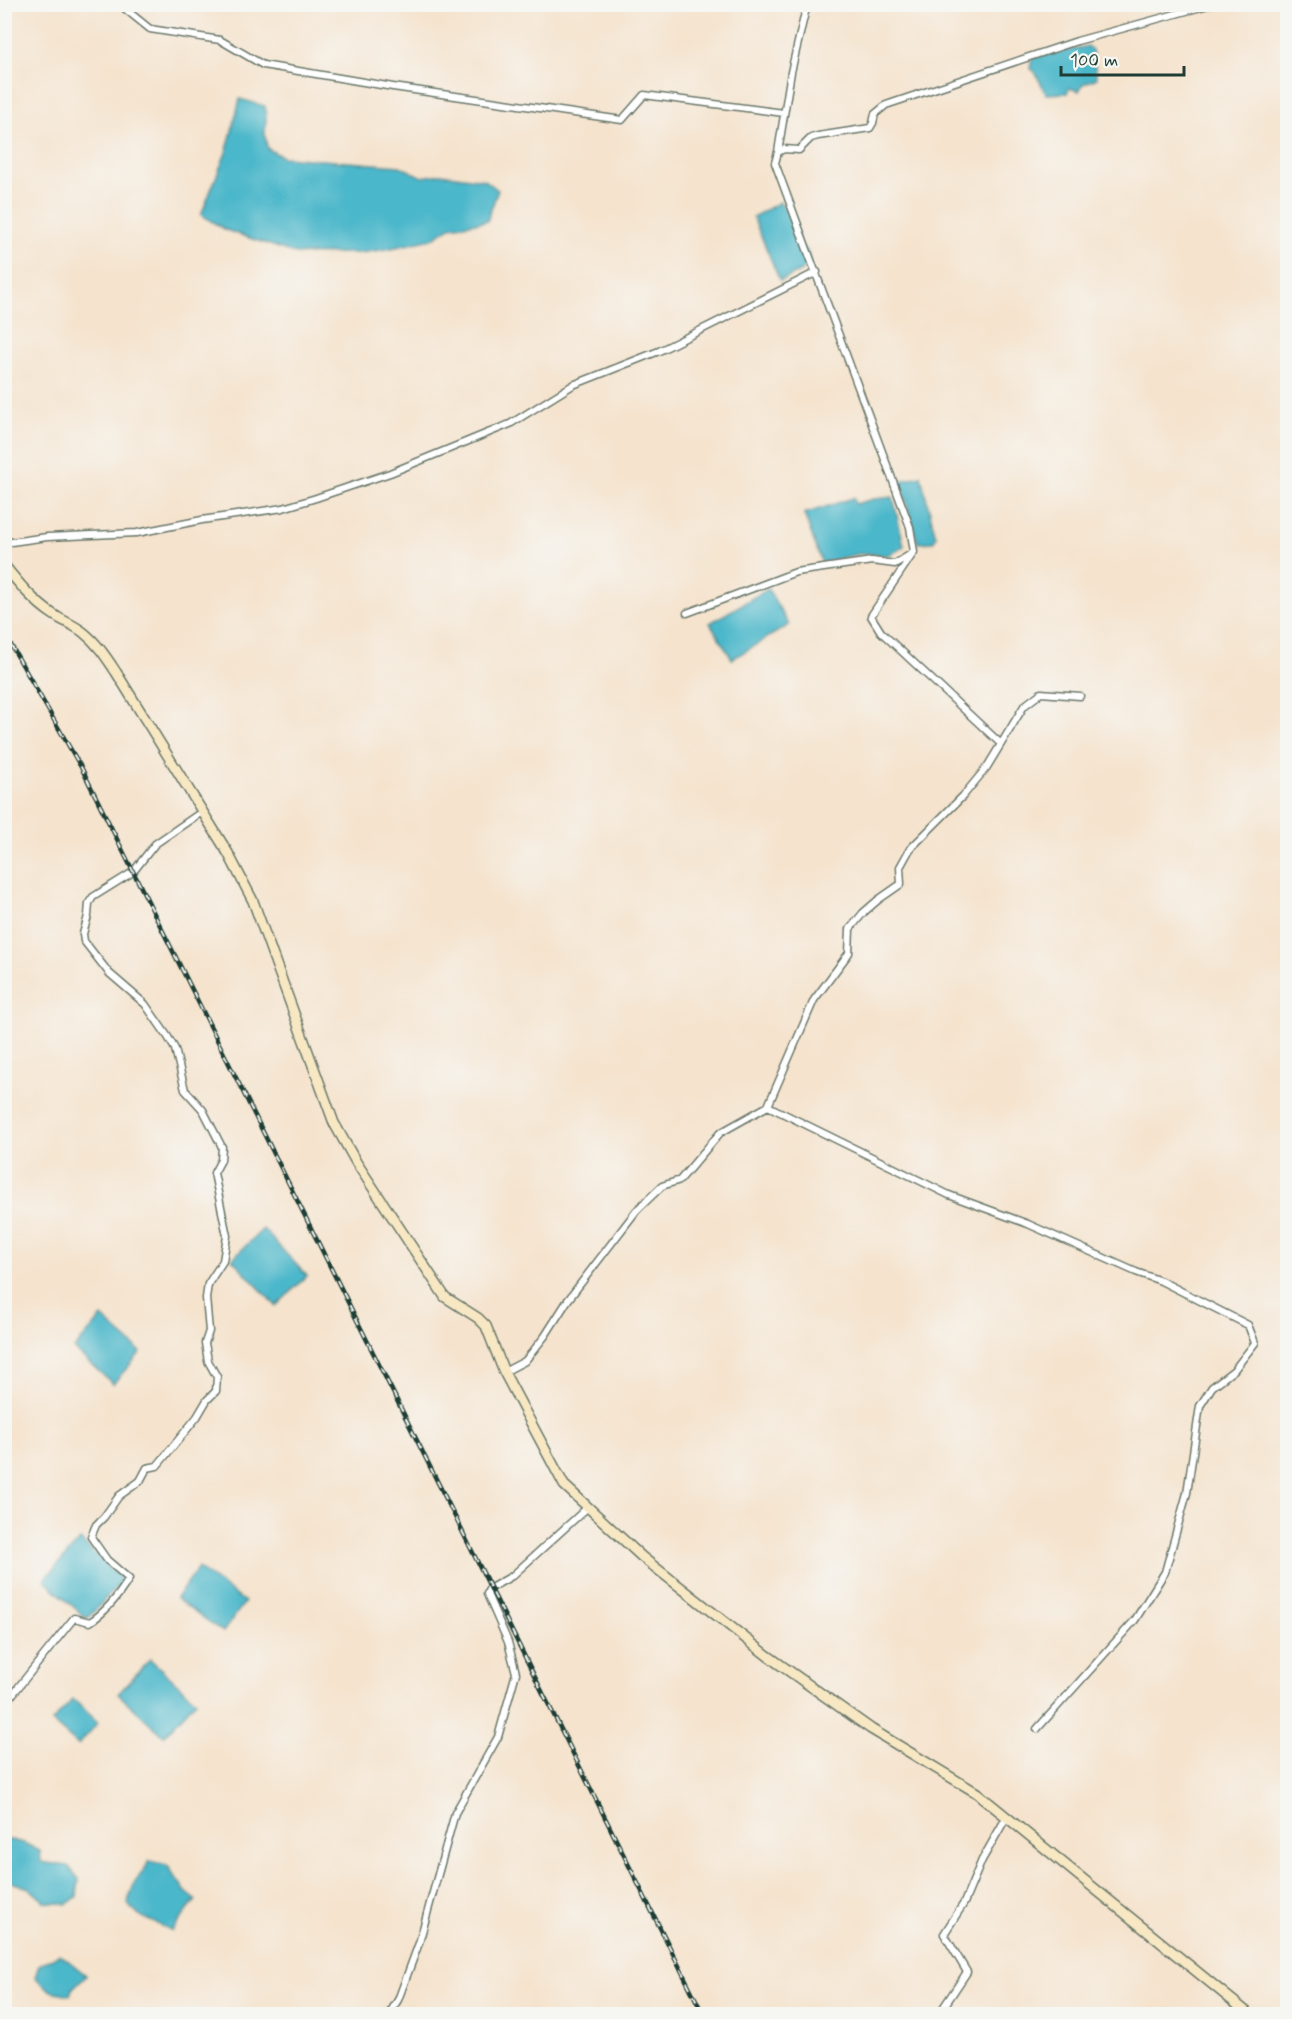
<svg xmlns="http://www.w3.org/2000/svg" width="1292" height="2019" font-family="Mynerve,sans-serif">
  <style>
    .water { fill: #4cb7ca; stroke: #367a7f; stroke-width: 1.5 }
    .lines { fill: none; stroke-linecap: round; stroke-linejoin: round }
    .minor-casing { stroke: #6a776a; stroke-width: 9 }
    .secondary-casing { stroke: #6a776a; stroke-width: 12 }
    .minor { stroke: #fff; stroke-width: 6 }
    .secondary { stroke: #f7e8c3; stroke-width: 9 }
    .rail-casing { stroke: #1f3d34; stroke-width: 4.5 }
    .rail { stroke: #f6f6f2; stroke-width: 2; stroke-dasharray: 7; stroke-linecap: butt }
  </style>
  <rect width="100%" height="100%" fill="#f6f6f2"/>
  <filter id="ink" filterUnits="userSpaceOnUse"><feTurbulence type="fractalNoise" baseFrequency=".0167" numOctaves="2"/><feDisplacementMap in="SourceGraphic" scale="12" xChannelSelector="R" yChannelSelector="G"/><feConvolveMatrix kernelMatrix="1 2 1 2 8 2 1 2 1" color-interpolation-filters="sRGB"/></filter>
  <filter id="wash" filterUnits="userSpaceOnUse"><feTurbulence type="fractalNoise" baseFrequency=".008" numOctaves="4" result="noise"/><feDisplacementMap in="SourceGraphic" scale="24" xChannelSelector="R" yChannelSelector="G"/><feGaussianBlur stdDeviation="1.35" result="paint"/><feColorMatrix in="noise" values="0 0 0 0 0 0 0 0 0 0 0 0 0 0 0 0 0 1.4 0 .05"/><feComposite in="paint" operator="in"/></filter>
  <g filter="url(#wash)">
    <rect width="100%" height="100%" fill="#f5e3cd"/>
    <path class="water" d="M1088 46 1092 50 1097 78 1083 84 1079 91 1069 88 1067 93 1046 94 1035 72 1030 68 1032 58Z
      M240 99 265 106C269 123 261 129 268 149L283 157 400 166 422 177 441 174 485 180 498 190 487 221 450 227 432 239 387 249 360 253 296 254 226 230 201 215 227 150Z
      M780 202 791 217 802 247 807 251 810 263 801 271 780 281 753 217Z
      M921 476 936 537 933 542 918 543 900 481Z
      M893 497 904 546C882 563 880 551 859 554 846 556 834 560 822 563L804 514 853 498 855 504 874 499Z
      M768 589 789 625 732 659 710 623Z
      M263 1229 307 1276 276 1306 232 1259Z
      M102 1317 141 1352 113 1384 74 1349Z
      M80 1540 123 1580 87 1619 44 1580Z
      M198 1568 245 1602 223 1632 176 1598Z
      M150 1659 196 1701 164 1736 118 1694Z
      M73 1699 98 1723 78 1745 52 1722Z
      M5 1839 24 1843 40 1851 41 1862 68 1866 79 1879 77 1897 67 1904 45 1902 29 1888 5 1880Z
      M150 1861 167 1865 186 1892 196 1900 172 1931C156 1922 138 1918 127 1904L134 1884Z
      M60 1954 86 1975 72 1989 70 1995 51 1991 35 1977 39 1965Z"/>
  </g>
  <g filter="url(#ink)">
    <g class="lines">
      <defs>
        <path id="minor" d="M119 4 150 29 220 40 263 65 393 87 622 120 644 95 784 113
          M778 152 791 72 807 4
          M4 543 47 537 137 533 202 520 283 508 316 498 390 473 510 424 573 385 659 351 817 272
          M687 613 796 572 872 561 895 564 911 554
          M1080 696 1041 693 1024 706 1001 744 881 632 871 616 914 552 910 527 775 163 778 152 784 149 799 150 811 138 818 136 870 128 873 123 875 114 886 105 1077 41 1212 4
          M768 1106 949 1195 1028 1224 1136 1272 1161 1281 1248 1325 1255 1343 1234 1370 1212 1387 1200 1406 1187 1493 1165 1572 1135 1620 1037 1729
          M504 1372 525 1361 545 1336 568 1300 637 1210 662 1186 680 1180 720 1133 768 1106 814 1000 849 953 850 929 863 913 878 900 901 884 900 867 910 849 963 796 987 767 1001 744
          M4 1705 74 1618 90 1622C106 1612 119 1595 129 1579L107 1560 91 1537 96 1525 104 1517 119 1496 140 1481 147 1468 157 1466 197 1417 207 1400 216 1391 217 1377 208 1361 205 1343 209 1331 206 1298 208 1284 223 1261 227 1236 214 1173 221 1160 222 1147 203 1110 185 1090 175 1049 168 1037 145 1004 109 973 84 941 83 934 88 916 89 903 93 897 133 872 155 844 203 811
          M389 2014 398 2000 419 1943 455 1813 498 1737 516 1673 508 1642 487 1594 489 1589 512 1576 588 1507
          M939 2014 967 1972 944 1934 964 1903 982 1860 1006 1818"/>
        <path id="secondary" d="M4 565C19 584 34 602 54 615 63 621 74 625 83 632 97 643 106 657 116 672L228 853 253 901 334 1123 356 1162 445 1297 478 1318 486 1326 504 1372 564 1485 642 1557 768 1656 871 1729 977 1793 1249 2014"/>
      </defs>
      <use href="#minor" class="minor-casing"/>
      <use href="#secondary" class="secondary-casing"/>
      <use href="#minor" class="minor"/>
      <use href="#secondary" class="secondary"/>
      <defs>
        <path id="rail" d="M4 633 82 769 703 2014"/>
      </defs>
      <use href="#rail" class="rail-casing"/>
      <use href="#rail" class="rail"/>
    </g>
  </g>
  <rect width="1292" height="2019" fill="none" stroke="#f6f6f2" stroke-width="24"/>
  <path d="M1061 66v9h123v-9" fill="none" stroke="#1f3d34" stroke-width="3"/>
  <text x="1070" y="66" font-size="18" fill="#1f3d34" stroke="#f6f6f2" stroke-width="4.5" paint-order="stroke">100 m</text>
</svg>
